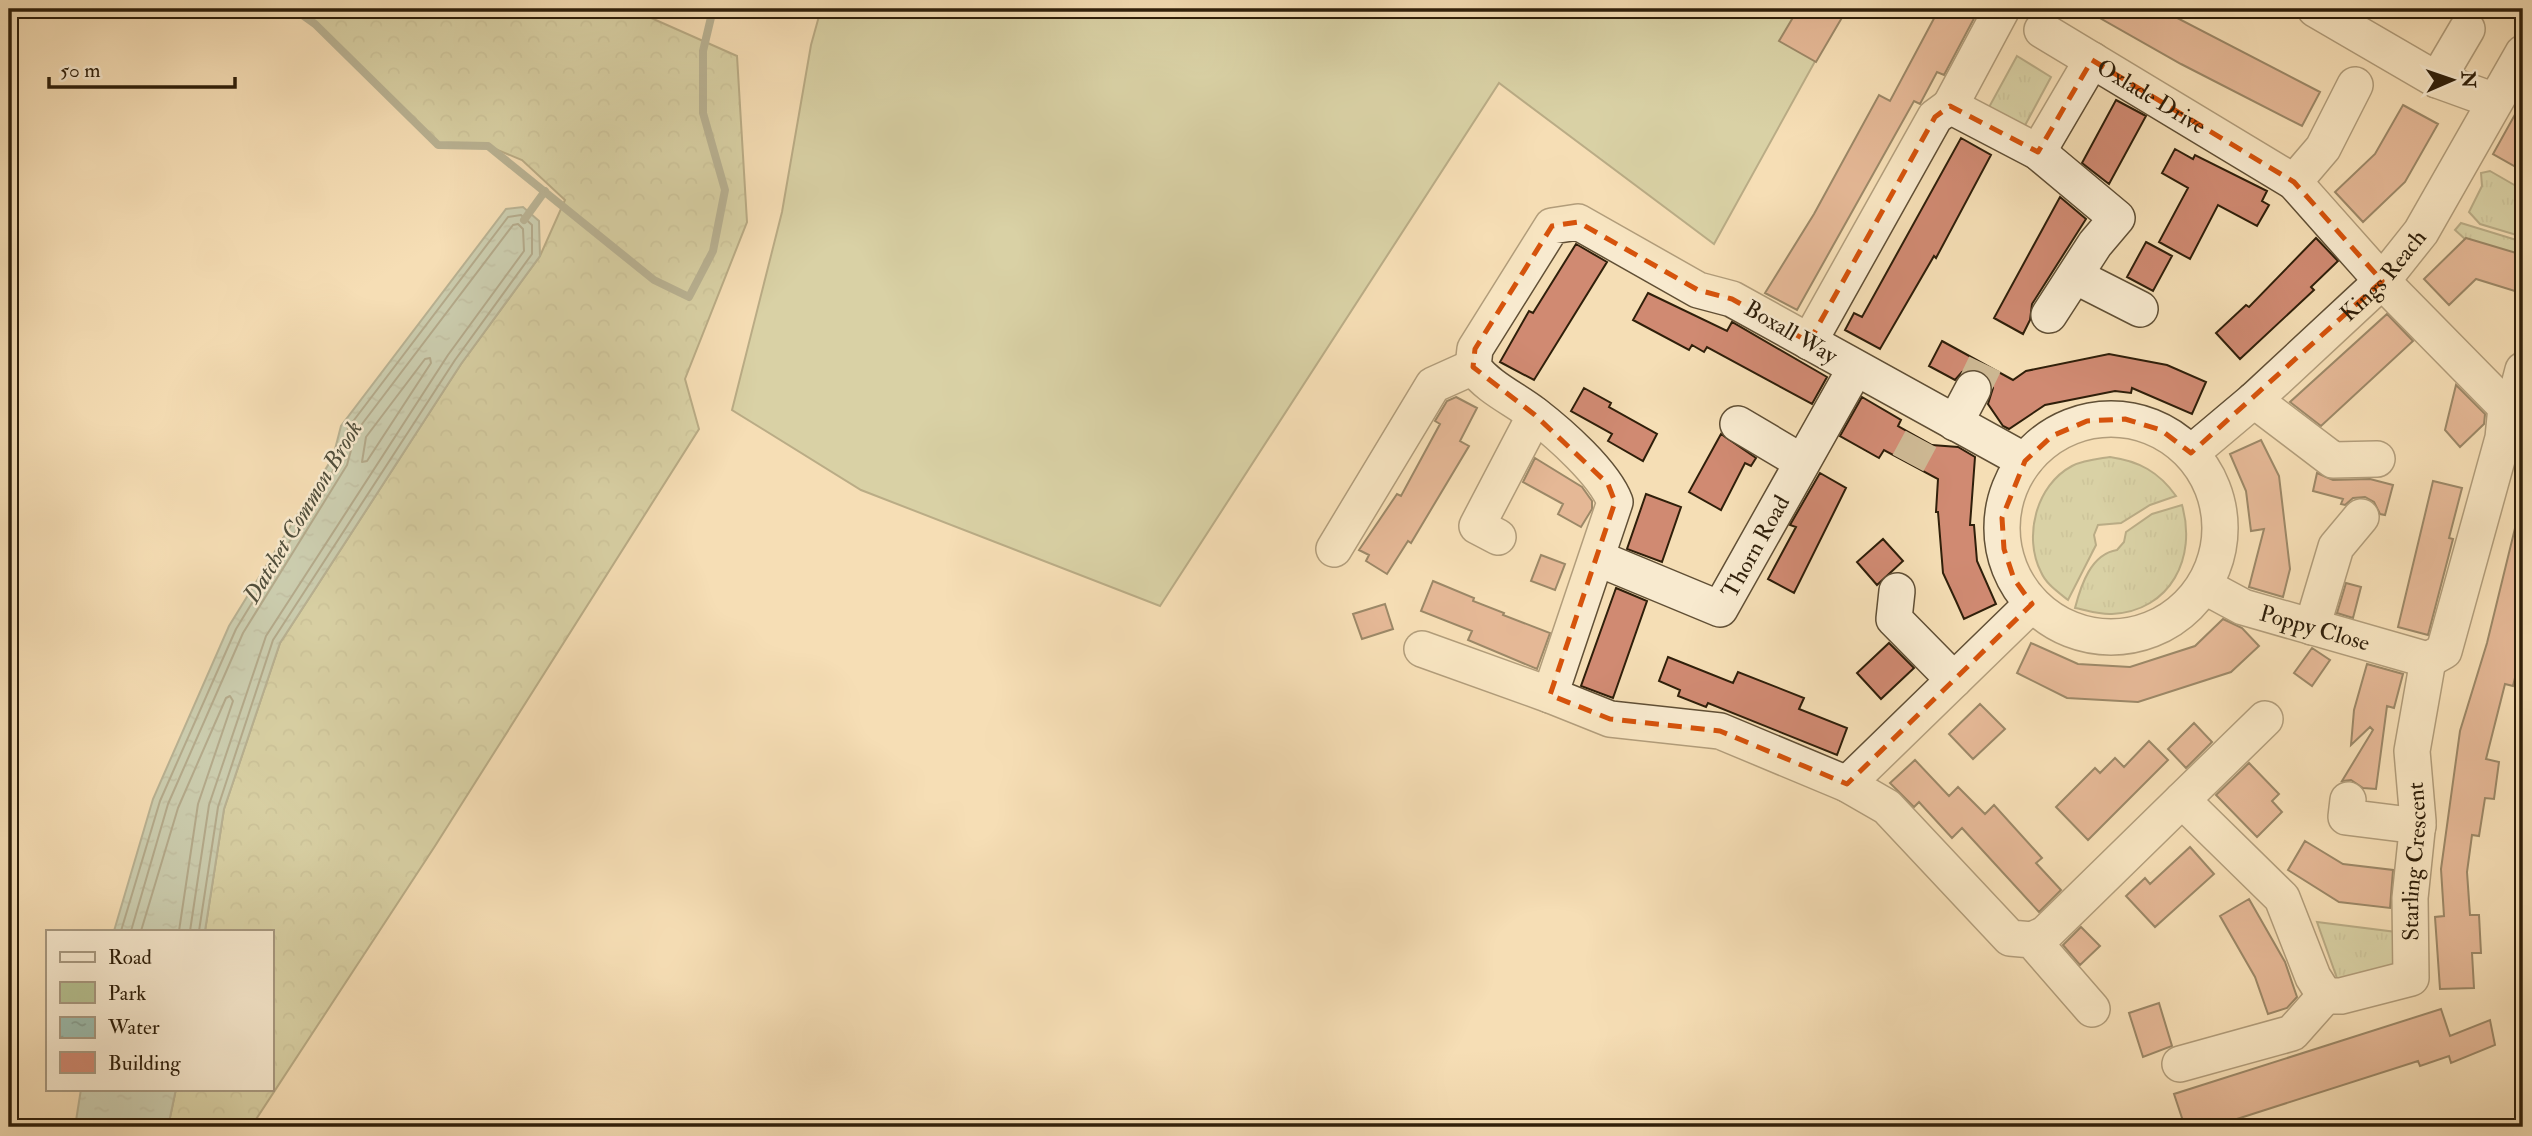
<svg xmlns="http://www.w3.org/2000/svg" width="2532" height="1136" font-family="'IM FELL Double Pica',serif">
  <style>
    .grass { fill: url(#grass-tufts); stroke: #72704e; stroke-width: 2 }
    .forest { fill: url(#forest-crowns); stroke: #72704e; stroke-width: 2 }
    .green { fill: #b6c292; stroke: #72704e; stroke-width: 2 }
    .water { fill: url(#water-ripples); stroke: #707d6c; stroke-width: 2 }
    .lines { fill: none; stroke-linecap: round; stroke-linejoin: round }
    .shore { stroke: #666e5c; stroke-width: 2 }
    .stream { stroke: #707d6c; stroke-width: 8 }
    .building { fill: #d08a72; stroke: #2f1f0a; stroke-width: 2 }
    .minor-tunnel { stroke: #cdb893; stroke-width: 35; stroke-dasharray: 35 18; stroke-linecap: butt }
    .minor-casing { stroke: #604f35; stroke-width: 38 }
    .minor { stroke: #f8eacf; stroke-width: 35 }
    .marked { fill: none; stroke: #d6530c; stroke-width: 5; stroke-dasharray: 14 9; stroke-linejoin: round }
    .labels { text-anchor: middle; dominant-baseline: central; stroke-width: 5; stroke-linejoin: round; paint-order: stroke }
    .street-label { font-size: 23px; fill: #2f1f0a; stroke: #f8eacf }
    .water-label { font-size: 24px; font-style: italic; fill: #504e3b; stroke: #f8eacf }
  </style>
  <defs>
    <pattern id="grass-tufts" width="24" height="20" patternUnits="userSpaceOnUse" patternTransform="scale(1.75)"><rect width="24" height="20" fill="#b6c292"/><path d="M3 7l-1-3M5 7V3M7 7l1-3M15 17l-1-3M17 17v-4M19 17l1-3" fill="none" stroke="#9da67d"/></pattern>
    <pattern id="forest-crowns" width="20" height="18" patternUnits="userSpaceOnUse" patternTransform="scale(1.75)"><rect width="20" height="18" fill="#b6c292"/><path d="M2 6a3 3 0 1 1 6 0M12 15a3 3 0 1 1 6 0" fill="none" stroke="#9da67d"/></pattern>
    <pattern id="water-ripples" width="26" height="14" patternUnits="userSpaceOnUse" patternTransform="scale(1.75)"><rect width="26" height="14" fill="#9cbcad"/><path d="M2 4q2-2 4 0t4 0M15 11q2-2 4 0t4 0" fill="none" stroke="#87a194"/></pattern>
  </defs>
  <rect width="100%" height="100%" fill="#f5deb5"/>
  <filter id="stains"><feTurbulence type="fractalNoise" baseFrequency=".00286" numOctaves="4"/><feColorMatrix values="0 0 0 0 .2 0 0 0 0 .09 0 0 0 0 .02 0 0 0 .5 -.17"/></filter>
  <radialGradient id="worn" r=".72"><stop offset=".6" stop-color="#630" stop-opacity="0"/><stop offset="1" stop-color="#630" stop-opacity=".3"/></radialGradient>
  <path class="grass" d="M2017 56 2051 77 2023 129 1988 109Z
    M2490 171 2523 190V237L2480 224 2469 212 2482 186 2481 173Z
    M2461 223 2523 242V258L2465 239 2455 230Z
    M2110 457C2139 461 2159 472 2176 496L2150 505 2121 523 2098 525 2094 535 2096 545 2068 600C2058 592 2046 584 2041 572 2023 537 2036 485 2072 466 2084 460 2098 459 2110 457Z
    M2182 505C2197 557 2171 611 2112 614 2100 615 2086 610 2075 608 2081 585 2091 554 2117 550L2124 542 2126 532 2152 514Z
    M2317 922 2396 932 2401 956 2391 975 2338 981Z"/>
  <path class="forest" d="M294 9H631L737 56 747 222 685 379 699 429 435 846 251 1127H168L176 1089H271V931H205L224 809 280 643 461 364 540 256 565 200 522 160 488 146 438 145 315 24Z"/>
  <path class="green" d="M821 9H1844L1714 244 1499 83 1160 606 861 490 732 410 782 212 811 45Z"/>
  <path class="water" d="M523 207 539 221 540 256 461 364 280 643 224 809 205 931H114L153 799 229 626 333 457 341 426 506 209Z
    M81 1089H176L168 1127H75Z"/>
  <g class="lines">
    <path class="shore" d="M430 358 431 363 367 461 362 462 366 437 425 359Z
      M121 931 160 801 236 629 339 461 348 428 508 217 521 215 532 225V254L455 360 273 640 218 807 199 931
      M131 931 168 804 243 633 347 465 356 432 513 225 518 224 523 229 524 251 448 355 266 636 209 805 190 931
      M141 931 178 808 226 698 230 696 233 701 198 804 179 931"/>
    <path class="stream" d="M294 9 315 24 438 145 488 146 654 280 689 297 713 251 725 190 703 113V51L713 9
      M524 220 545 191"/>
  </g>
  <path class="building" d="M1798 9H1847L1816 62 1779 41Z
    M1939 9H1979L1944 75 1937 72 1920 104 1914 101 1797 310 1765 293 1814 214 1879 95 1890 101Z
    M2084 9H2160L2320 92 2302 126 2181 64Z
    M2116 100 2146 116 2109 184 2082 163Z
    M2523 100V171L2493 154Z
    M2403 105 2438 124 2405 182 2363 222 2335 192 2375 154Z
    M1961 138 1991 155 1936 258 1934 256 1880 349 1845 330 1854 313 1862 317Z
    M2175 149 2193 159 2195 155 2267 191 2262 201 2269 205 2257 226 2218 205 2190 259 2159 242 2188 188 2162 173Z
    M2060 197 2086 219 2032 304 2030 320 2023 334 1994 318Z
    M2316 238 2338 261 2311 287 2314 290 2240 359 2216 333 2246 305 2249 307Z
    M2466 238 2523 255V273L2518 292 2476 279 2449 305 2424 279Z
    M2146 242 2172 256 2153 291 2127 277Z
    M1576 244 1607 262 1534 380 1500 362 1529 311 1533 313Z
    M1648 293 1727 331 1732 322 1827 377 1812 404 1707 347 1704 352 1692 345 1689 350 1633 320Z
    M2387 314 2413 341 2321 426 2290 402Z
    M1942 341 2013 380 2026 371 2109 354 2167 365 2206 382 2192 414 2132 388 2131 393 2115 391 2045 405 2009 429 2003 426 1988 404 1993 388 1983 372 1972 369 1962 372 1955 380 1929 366Z
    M2456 385 2485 414 2484 424 2460 447 2445 430Z
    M1584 388 1611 403 1609 407 1657 434 1643 461 1608 441 1612 434 1571 411Z
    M1456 397 1477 408 1460 441 1469 446 1411 543 1408 541 1387 574 1366 561 1369 555 1359 550 1397 494 1401 496 1440 424 1435 421 1447 401Z
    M1862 397 1901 420 1898 426 1932 445 1958 447 1975 457 1970 525H1974L1977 561 1996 604 1964 619 1956 601 1943 573 1938 512H1936L1938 479 1884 450 1879 458 1840 436Z
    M1721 434 1756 458 1751 466 1745 463 1721 510 1689 492Z
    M2261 440 2279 476 2290 569 2283 597 2249 587 2264 529 2251 531 2246 491 2230 454Z
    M1535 458 1582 487 1592 501V509L1581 527 1558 514 1563 504 1523 482Z
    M1820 473 1846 488 1794 593 1768 579 1796 527 1790 525Z
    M2317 473 2333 480 2370 479 2393 485 2385 515 2380 514 2374 502 2365 497 2353 498 2345 505 2341 504 2343 499 2313 491Z
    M2433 481 2462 488 2449 538 2453 539 2428 635 2398 627Z
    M1646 494 1681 507 1662 562 1627 549Z
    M2516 524 2523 525V645L2513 686 2505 684 2486 759 2499 762 2494 799 2485 798 2479 836 2472 835 2467 872 2470 915H2479L2481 953H2472L2474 988 2440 989 2435 917 2444 916 2441 869 2460 731 2487 643Z
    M1883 539 1903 561 1877 585 1857 562Z
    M1541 555 1565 564 1555 590 1531 581Z
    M1433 581 1474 598 1473 601 1504 613 1503 615 1550 633 1537 669 1468 640 1472 631 1421 611Z
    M2346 583 2361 587 2353 618 2337 613Z
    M1616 588 1647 601 1613 698 1581 686Z
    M1385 604 1393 629 1362 639 1353 614Z
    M2223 619 2242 628 2259 646 2231 672 2138 702 2067 698 2017 673 2031 643 2078 664 2130 667 2195 646Z
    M1889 643 1914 668 1881 699 1857 673Z
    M2312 648 2330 660 2312 686 2294 673Z
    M1668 657 1733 683 1738 672 1804 698 1799 709 1847 728 1837 755 1708 703 1706 707 1678 696 1680 690 1659 681Z
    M2367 664 2403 674 2394 708 2387 706 2376 789 2363 788 2351 780 2342 781 2373 730 2370 727 2351 745 2354 710Z
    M1980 704 2005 729 1973 759 1949 734Z
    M2194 723 2212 742 2186 768 2168 749Z
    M2149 741 2168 760 2088 840 2056 807 2095 768 2100 773 2115 758 2124 767Z
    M1915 760 1949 796 1958 787 1985 814 1994 805 2042 858 2036 863 2061 890 2039 912 1962 828 1952 838 1919 802 1914 807 1890 783Z
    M2249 763 2279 794 2272 801 2282 812 2257 837 2216 795Z
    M2305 841 2343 864 2393 870 2390 908 2339 902 2288 870Z
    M2190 847 2214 874 2155 927 2126 896 2145 878 2150 884Z
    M2249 899 2285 962 2297 997 2287 1008 2268 1014 2255 977 2220 916Z
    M2081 927 2100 946 2080 965 2063 945Z
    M2159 1003 2172 1046 2143 1057 2129 1013Z
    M2441 1009 2450 1036 2490 1020 2495 1045 2451 1063 2449 1056 2420 1066 2418 1061 2212 1127H2185L2174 1094Z"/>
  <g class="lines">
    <path class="minor-tunnel" d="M1973 389 1985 364
      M1908 463 1921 439"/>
    <defs>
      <g id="minor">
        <path d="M2315 9 2437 80 2495 101"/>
        <path id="s1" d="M2042 30 2294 182 2382 281 2506 407"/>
        <path d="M2437 80 2467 29"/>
        <path d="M1950 106 2002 9"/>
        <path d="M2038 152 2092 60"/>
        <path d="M2294 182 2323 148 2355 85"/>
        <path d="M2075 276 2140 309"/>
        <path d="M1809 342 1935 117 1950 106 2038 152 2117 218 2095 244 2049 315"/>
        <path d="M2254 400 2333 460 2377 459"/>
        <circle cx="2111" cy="528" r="109"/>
        <path d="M1955 423 1973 389"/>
        <path d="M1738 424 1802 462"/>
        <path id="s2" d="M2191 453 2254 400 2382 281 2421 232 2523 53"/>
        <path d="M2025 461 1732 299 1698 290 1578 222 1552 226 1475 349 1473 367C1489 388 1513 398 1534 414 1560 434 1604 473 1615 502L1550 695 1610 719 1720 731 1847 784 1887 807 2010 938 2032 940 2092 1009"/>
        <path d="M1498 537 1477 526 1535 415"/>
        <path d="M1334 549 1433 385 1473 367"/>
        <path id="s3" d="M1597 558 1720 609 1855 369"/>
        <path id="s4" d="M2204 586 2243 607 2428 660"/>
        <path d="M1897 591 1894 619 1954 680"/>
        <path d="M2312 627 2336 547 2361 517"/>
        <path d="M1422 649 1550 695"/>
        <path d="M2428 660 2444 651 2503 438 2506 407 2518 389 2523 370"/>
        <path d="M1847 784 2032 604"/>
        <path d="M2182 800 2265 719"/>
        <path d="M2348 800 2346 817 2418 826"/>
        <path d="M2032 940 2045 934 2182 800 2282 898 2313 977 2325 996"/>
        <path id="s5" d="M2325 996H2341L2411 978 2410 898 2418 821 2412 751 2428 660"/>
        <path d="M2180 1064 2292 1033 2325 996"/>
      </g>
    </defs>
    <use href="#minor" class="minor-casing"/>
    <use href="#minor" class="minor"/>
  </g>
  <path d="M0 0H2532V1136H0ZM2092 60 2294 182 2382 281 2191 453 2161 430 2125 419 2087 421 2052 436 2025 461 2002 518 2004 549 2014 579 2032 604 1847 784 1720 731 1610 719 1550 695 1615 502 1608 484 1535 415 1473 367 1475 349 1552 226 1578 222 1698 290 1732 299 1809 342 1935 117 1950 106 2038 152Z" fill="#f5deb5" fill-opacity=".55" fill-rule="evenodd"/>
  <path class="marked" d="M2092 60 2294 182 2382 281 2191 453 2161 430 2125 419 2087 421 2052 436 2025 461 2002 518 2004 549 2014 579 2032 604 1847 784 1720 731 1610 719 1550 695 1615 502 1608 484 1535 415 1473 367 1475 349 1552 226 1578 222 1698 290 1732 299 1809 342 1935 117 1950 106 2038 152Z"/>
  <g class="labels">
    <g class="street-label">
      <text stroke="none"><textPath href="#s1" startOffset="128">Oxlade Drive</textPath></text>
      <text stroke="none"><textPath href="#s2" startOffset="262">Kings Reach</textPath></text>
      <text transform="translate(1791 332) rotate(30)">Boxall Way</text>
      <text stroke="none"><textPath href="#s3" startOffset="205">Thorn Road</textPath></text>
      <text stroke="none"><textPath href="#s4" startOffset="119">Poppy Close</textPath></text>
      <text stroke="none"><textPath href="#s5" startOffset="205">Starling Crescent</textPath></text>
    </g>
    <g class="water-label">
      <text transform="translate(303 512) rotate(-59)">Datchet Common Brook</text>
    </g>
  </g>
  <rect width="2532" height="1136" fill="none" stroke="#f5deb5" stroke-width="35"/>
  <rect x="10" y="10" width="2511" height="1115" fill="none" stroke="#2f1f0a" stroke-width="3.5"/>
  <rect x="18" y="18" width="2497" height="1101" fill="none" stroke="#2f1f0a" stroke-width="2"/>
  <rect x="46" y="930" width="228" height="161" fill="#f8eacf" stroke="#a89980" stroke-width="2"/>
  <rect x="60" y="952" width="35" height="10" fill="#f8eacf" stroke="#a89980" stroke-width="2"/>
  <text x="108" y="964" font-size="21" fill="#2f1f0a">Road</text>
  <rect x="60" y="982" width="35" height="21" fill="#b6c292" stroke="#a89980" stroke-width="2"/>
  <text x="108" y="1000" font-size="21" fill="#2f1f0a">Park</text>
  <rect x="60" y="1017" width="35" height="21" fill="url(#water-ripples)" stroke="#a89980" stroke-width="2"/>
  <text x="108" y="1034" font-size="21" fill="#2f1f0a">Water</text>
  <rect x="60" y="1052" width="35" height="21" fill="#d08a72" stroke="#a89980" stroke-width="2"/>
  <text x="108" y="1070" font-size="21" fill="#2f1f0a">Building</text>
  <g transform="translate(2452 80) rotate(88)" stroke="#f8eacf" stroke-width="5" paint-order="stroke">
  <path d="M0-5L12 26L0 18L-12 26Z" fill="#2f1f0a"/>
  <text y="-10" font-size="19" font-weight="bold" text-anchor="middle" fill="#2f1f0a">N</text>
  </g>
  <path d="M49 77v10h186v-10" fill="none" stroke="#2f1f0a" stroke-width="3.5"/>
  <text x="60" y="77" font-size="21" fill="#2f1f0a" stroke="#f8eacf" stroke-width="5" paint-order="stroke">50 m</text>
  <rect width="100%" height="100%" filter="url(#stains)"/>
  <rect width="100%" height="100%" fill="url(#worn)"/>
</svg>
